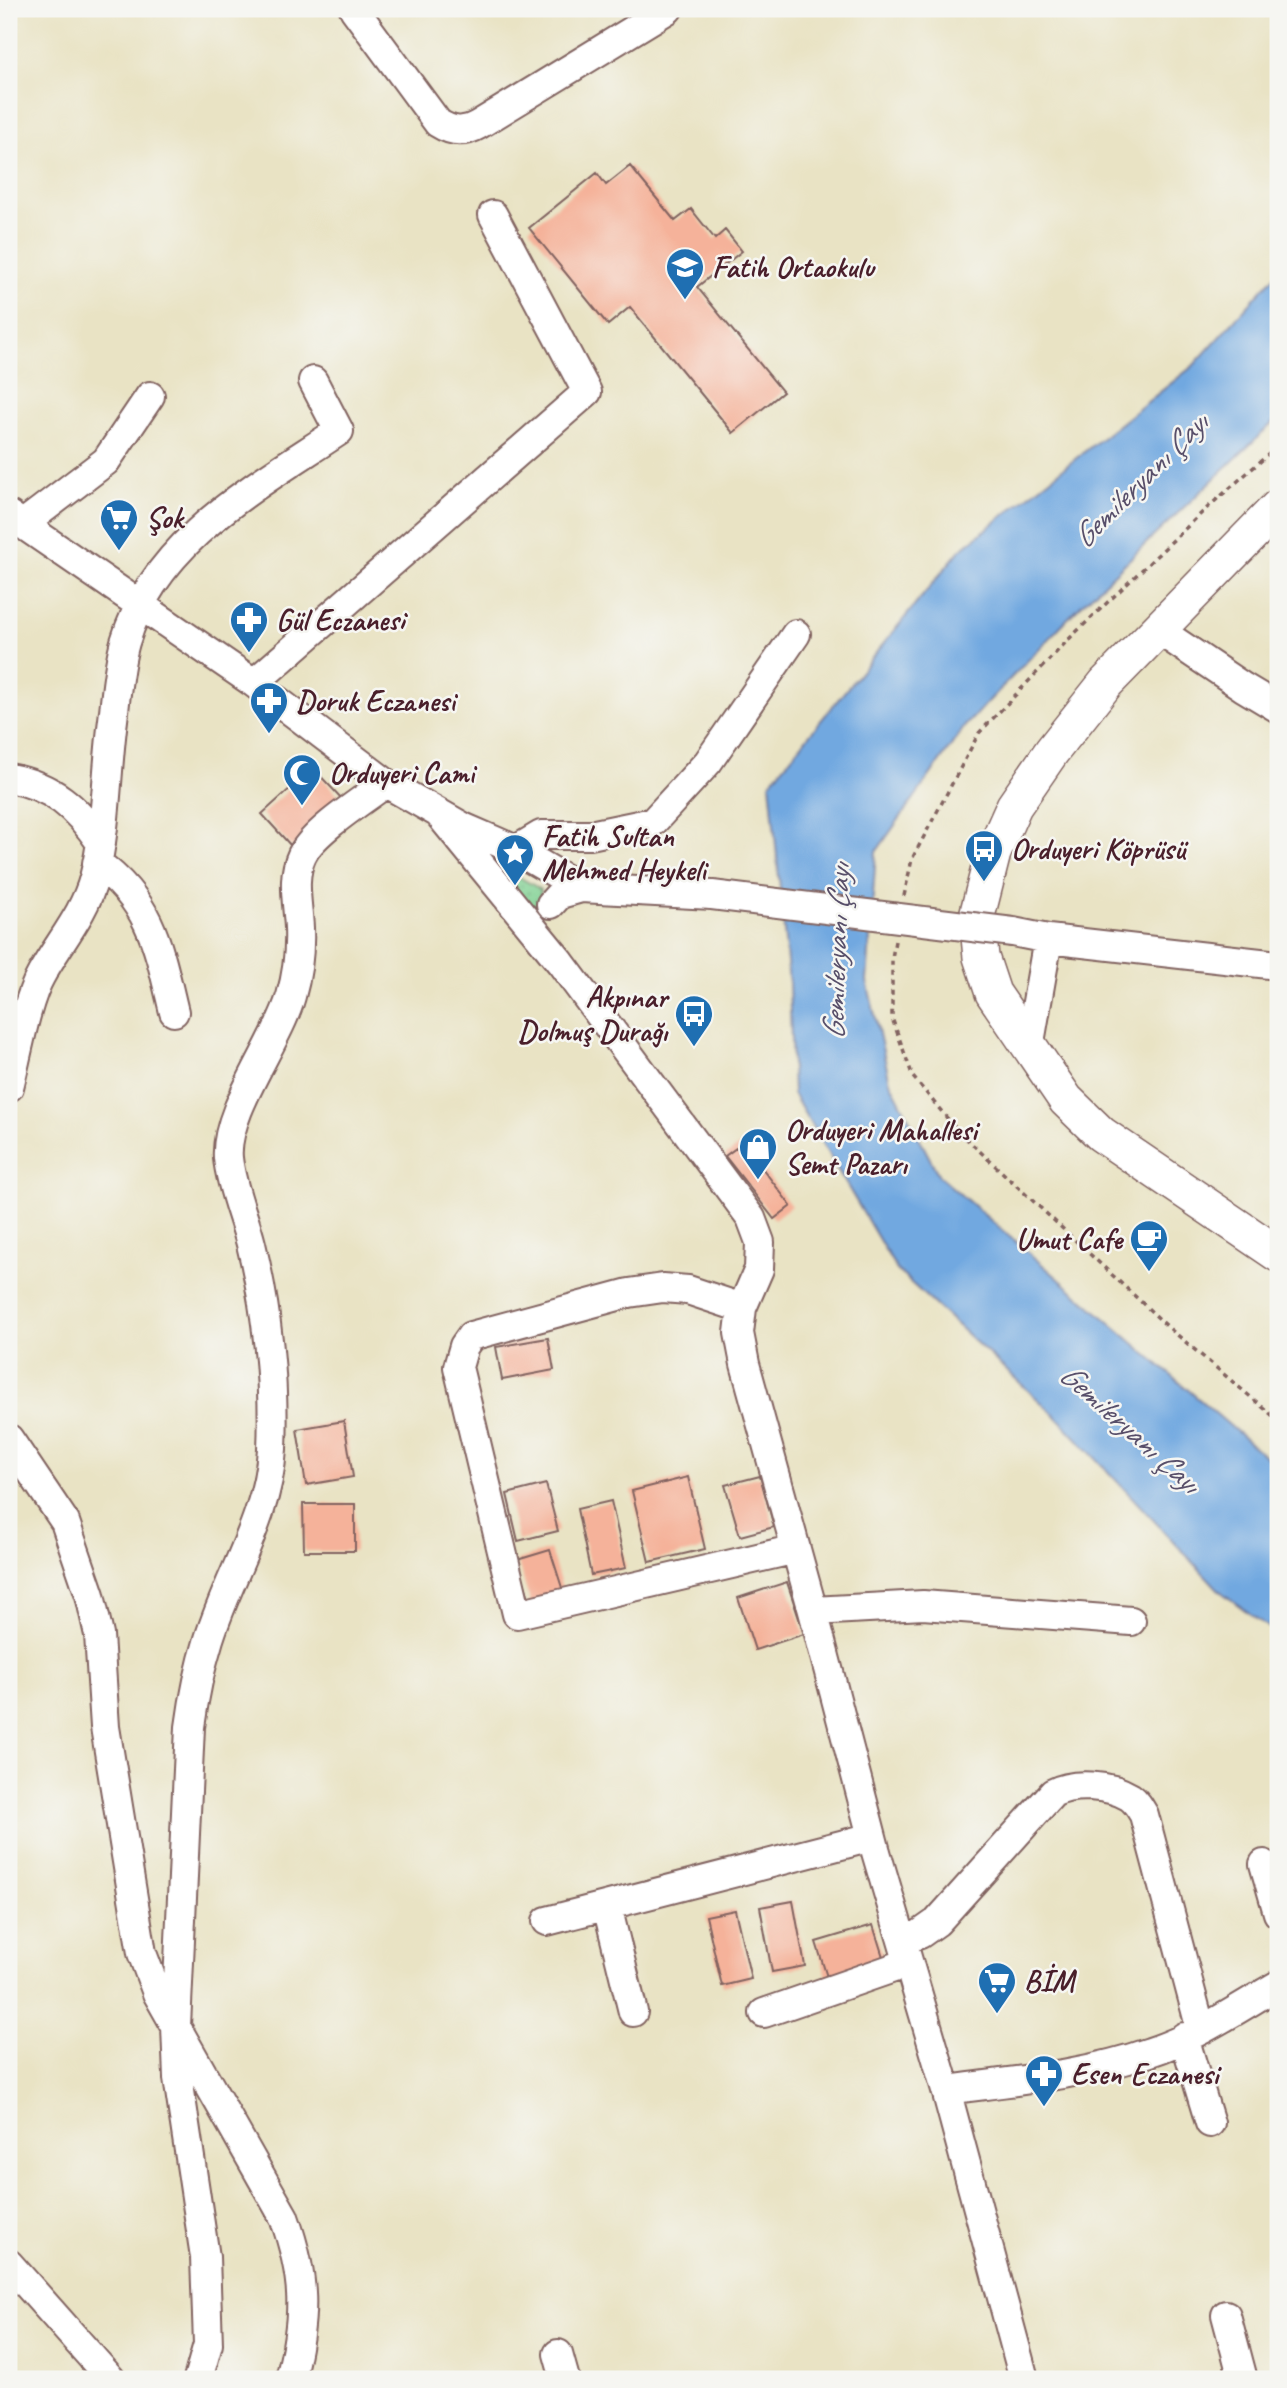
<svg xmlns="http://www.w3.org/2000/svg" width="1287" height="2388" font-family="Caveat,sans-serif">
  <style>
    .grass { fill: url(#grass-dots); stroke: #64785e; stroke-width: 2 }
    .water { fill: #71a8e0; stroke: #5e6486; stroke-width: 2 }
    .building { fill: #f5b29a }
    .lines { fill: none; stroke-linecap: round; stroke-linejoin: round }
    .minor-casing { stroke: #826461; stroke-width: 32 }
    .major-casing { stroke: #826461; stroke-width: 38 }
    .path { stroke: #826461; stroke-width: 3.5; stroke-dasharray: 5 5; stroke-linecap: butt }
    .minor { stroke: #fff; stroke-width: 28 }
    .major { stroke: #fff; stroke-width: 35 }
    .minor-bridge-casing { stroke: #826461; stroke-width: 32; stroke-linecap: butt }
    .minor-bridge { stroke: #fff; stroke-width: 28 }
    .labels { text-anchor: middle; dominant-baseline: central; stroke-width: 5; stroke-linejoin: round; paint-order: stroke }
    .poi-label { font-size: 30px; font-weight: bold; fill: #4a1f2b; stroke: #f6f6f2; text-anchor: start }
    .water-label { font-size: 32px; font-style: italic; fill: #584f6a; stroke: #f6f6f2 }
  </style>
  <defs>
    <pattern id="grass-dots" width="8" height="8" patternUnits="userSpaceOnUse" patternTransform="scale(1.75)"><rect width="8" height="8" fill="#7fd192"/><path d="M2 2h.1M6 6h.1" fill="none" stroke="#6fb37e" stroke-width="1.8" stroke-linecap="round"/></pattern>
  </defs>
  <rect width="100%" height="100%" fill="#f6f6f2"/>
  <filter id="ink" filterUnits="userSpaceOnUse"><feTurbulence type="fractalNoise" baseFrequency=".0143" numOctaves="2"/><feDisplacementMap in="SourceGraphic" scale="14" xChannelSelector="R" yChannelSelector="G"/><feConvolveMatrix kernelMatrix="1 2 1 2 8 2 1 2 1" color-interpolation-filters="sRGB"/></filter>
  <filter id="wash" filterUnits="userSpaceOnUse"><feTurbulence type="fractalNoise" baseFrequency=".00686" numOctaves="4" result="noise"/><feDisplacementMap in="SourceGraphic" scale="28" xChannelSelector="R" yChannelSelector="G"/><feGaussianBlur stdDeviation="1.57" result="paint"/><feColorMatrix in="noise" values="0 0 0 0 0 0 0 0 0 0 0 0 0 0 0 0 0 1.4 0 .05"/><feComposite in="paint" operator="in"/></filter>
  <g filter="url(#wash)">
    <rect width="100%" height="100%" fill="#e9e3c4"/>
    <path class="grass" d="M484 857 540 889 541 897 534 910Z"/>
    <path class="water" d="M1278 272V418L1077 609 965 726 876 852 867 981 890 1082 939 1176 1278 1467V1635L1220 1591 1055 1415 897 1270 793 1094 789 983 770 783 960 550 1193 366Z"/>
    <g id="blocks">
      <path class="building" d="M630 166 675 221 691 209 715 239 725 230 742 251 697 287 783 392 733 433 630 307 608 325 529 228 597 173 606 185Z
        M313 768 343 800 292 847 262 814Z
        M743 1143 791 1206 774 1219 725 1156Z
        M548 1338 554 1370 502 1380 496 1347Z
        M344 1421 353 1477 306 1485 297 1429Z
        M760 1476 774 1527 740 1536 725 1485Z
        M688 1477 705 1549 649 1562 632 1491Z
        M546 1484 558 1531 518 1541 507 1494Z
        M611 1501 626 1568 591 1575 577 1509Z
        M303 1504H355V1551H304Z
        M550 1550 564 1594 531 1604 517 1560Z
        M787 1582 804 1634 755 1650 738 1598Z
        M793 1901 805 1966 772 1972 760 1907Z
        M735 1910 751 1979 722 1986 706 1916Z
        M873 1925 884 1960 827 1977 816 1942Z"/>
    </g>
  </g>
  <g filter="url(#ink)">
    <use href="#blocks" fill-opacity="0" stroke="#826461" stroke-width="2"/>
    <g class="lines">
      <defs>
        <path id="minor" d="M354 9 438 123C452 132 464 133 478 125L668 9
          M9 515 254 683 386 783 463 827 516 850 581 888
          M22 525 106 461 150 396
          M1157 629 1243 687 1278 708
          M254 683 587 392 493 215
          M9 778C53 786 76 807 101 843
          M439 814 561 963 751 1218 760 1242 759 1269 742 1308 739 1333 745 1364 813 1611 876 1852 946 2090 1024 2379
          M516 850 541 835H590L653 822 708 762 796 634
          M97 863C152 902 159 950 174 1012
          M551 904 560 894 581 888 712 895
          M1013 932 1048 939 1278 965
          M1029 1048 1048 939
          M9 1087C17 1056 26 1001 41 975 59 942 84 915 94 878 107 827 106 772 113 720 116 695 118 666 125 642 155 540 257 486 339 431L313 381
          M742 1308 688 1290 663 1288 629 1293 471 1336 464 1346 458 1367 517 1614 796 1549
          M9 1439 65 1522 90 1595 99 1635 105 1727 142 1953 157 1993 284 2217C306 2279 306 2316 290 2379
          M813 1611 923 1605 1131 1621
          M1264 1864 1278 1913
          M607 1906 633 2012
          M547 1921 872 1837
          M902 1940 920 1934 937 1922 1053 1793C1073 1782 1111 1785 1130 1797 1137 1802 1140 1808 1144 1815L1201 2030
          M764 2013 908 1963
          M1184 2037 1210 2123
          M946 2090C1014 2081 1085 2075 1150 2052 1196 2037 1237 2009 1278 1985
          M9 2264 111 2379
          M1226 2315 1243 2379
          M558 2354 565 2379
          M198 2379 208 2344 205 2257 178 2078 176 2026 190 1727C194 1697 200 1668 209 1639 229 1575 268 1518 272 1449 275 1382 267 1309 251 1244 244 1216 231 1187 228 1158 224 1111 278 1043 291 996 297 975 300 951 299 928 298 904 291 878 302 855 314 831 363 800 386 783"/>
        <path id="major" d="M1278 507 1106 683 1052 751 1014 806 993 853 977 916 981 957 993 993 1066 1100 1101 1134 1278 1254"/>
      </defs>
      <use href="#minor" class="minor-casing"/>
      <use href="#major" class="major-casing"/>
      <path class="path" d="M904 896 912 859 979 733 1071 637 1207 508 1278 446
        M895 941 892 958V1018L913 1077 957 1130 1169 1328 1278 1420"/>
      <use href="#minor" class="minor"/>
      <use href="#major" class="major"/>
      <defs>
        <path id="minor-bridge" d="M712 895 1013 932"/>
      </defs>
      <use href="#minor-bridge" class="minor-bridge-casing"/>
      <use href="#minor-bridge" class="minor-bridge"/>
    </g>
  </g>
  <defs>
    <symbol id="school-pin" viewBox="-11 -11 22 30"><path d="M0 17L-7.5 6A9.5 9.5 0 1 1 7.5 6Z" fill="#1f6fb2" stroke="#f6f6f2"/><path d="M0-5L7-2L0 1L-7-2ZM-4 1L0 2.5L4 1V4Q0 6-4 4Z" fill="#fff"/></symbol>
    <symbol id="supermarket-pin" viewBox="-11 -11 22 30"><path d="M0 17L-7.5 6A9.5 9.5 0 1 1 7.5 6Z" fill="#1f6fb2" stroke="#f6f6f2"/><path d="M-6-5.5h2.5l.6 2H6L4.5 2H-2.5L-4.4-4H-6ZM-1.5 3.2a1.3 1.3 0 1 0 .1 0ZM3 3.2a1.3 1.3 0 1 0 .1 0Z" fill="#fff"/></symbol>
    <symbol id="pharmacy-pin" viewBox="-11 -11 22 30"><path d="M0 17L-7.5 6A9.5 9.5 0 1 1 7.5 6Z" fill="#1f6fb2" stroke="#f6f6f2"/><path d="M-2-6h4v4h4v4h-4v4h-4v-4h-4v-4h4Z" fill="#fff"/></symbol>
    <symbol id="mosque-pin" viewBox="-11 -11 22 30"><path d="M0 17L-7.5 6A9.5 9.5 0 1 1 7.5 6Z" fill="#1f6fb2" stroke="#f6f6f2"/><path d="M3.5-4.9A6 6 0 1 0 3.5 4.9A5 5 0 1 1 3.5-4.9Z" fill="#fff"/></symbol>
    <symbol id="bus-pin" viewBox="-11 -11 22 30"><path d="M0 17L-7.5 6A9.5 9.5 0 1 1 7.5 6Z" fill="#1f6fb2" stroke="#f6f6f2"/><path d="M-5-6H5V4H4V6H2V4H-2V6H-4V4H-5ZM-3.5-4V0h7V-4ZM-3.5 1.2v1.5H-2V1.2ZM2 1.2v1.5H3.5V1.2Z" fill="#fff"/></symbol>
    <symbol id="sight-pin" viewBox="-11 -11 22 30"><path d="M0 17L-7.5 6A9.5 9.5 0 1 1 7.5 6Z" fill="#1f6fb2" stroke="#f6f6f2"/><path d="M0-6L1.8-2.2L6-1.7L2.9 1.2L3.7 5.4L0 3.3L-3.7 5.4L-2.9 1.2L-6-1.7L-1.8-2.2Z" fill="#fff"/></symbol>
    <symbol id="shop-pin" viewBox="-11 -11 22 30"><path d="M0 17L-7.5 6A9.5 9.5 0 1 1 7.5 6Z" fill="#1f6fb2" stroke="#f6f6f2"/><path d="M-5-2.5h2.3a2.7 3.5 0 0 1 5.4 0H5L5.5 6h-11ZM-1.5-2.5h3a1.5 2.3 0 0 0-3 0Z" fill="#fff"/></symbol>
    <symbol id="cafe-pin" viewBox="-11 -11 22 30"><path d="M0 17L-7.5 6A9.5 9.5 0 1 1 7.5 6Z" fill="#1f6fb2" stroke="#f6f6f2"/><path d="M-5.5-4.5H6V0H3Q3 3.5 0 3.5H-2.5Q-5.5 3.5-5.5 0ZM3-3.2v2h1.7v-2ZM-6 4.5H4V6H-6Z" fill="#fff"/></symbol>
  </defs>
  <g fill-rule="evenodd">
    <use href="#school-pin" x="663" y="245" width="44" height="60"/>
    <use href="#supermarket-pin" x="97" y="496" width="44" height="60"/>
    <use href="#pharmacy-pin" x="227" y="598" width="44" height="60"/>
    <use href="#pharmacy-pin" x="247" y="679" width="44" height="60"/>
    <use href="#mosque-pin" x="280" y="751" width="44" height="60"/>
    <use href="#bus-pin" x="962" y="827" width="44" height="60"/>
    <use href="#sight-pin" x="493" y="831" width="44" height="60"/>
    <use href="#bus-pin" x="672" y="992" width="44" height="60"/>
    <use href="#shop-pin" x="736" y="1125" width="44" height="60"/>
    <use href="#cafe-pin" x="1127" y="1217" width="44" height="60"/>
    <use href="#supermarket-pin" x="975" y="1959" width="44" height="60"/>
    <use href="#pharmacy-pin" x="1022" y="2052" width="44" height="60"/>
  </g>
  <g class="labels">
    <g class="poi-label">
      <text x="712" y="267">Fatih Ortaokulu</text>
      <text x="146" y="518">Şok</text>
      <text x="276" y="620">Gül Eczanesi</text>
      <text x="296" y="701">Doruk Eczanesi</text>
      <text x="329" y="773">Orduyeri Cami</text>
      <text x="542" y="836">Fatih Sultan<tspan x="542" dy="34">Mehmed Heykeli</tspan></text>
      <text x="1011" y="849">Orduyeri Köprüsü</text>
      <text x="667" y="997" text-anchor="end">Akpınar<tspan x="667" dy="34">Dolmuş Durağı</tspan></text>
      <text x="785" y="1130">Orduyeri Mahallesi<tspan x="785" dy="34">Semt Pazarı</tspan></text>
      <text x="1122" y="1239" text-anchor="end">Umut Cafe</text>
      <text x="1024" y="1981">BİM</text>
      <text x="1071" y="2074">Esen Eczanesi</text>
    </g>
    <g class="water-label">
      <text transform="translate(1140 480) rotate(-45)">Gemileryanı Çayı</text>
      <text transform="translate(836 952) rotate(-88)">Gemileryanı Çayı</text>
      <text transform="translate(1130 1428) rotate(42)">Gemileryanı Çayı</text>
    </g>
  </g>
  <rect width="1287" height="2388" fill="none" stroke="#f6f6f2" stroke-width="35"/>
</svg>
